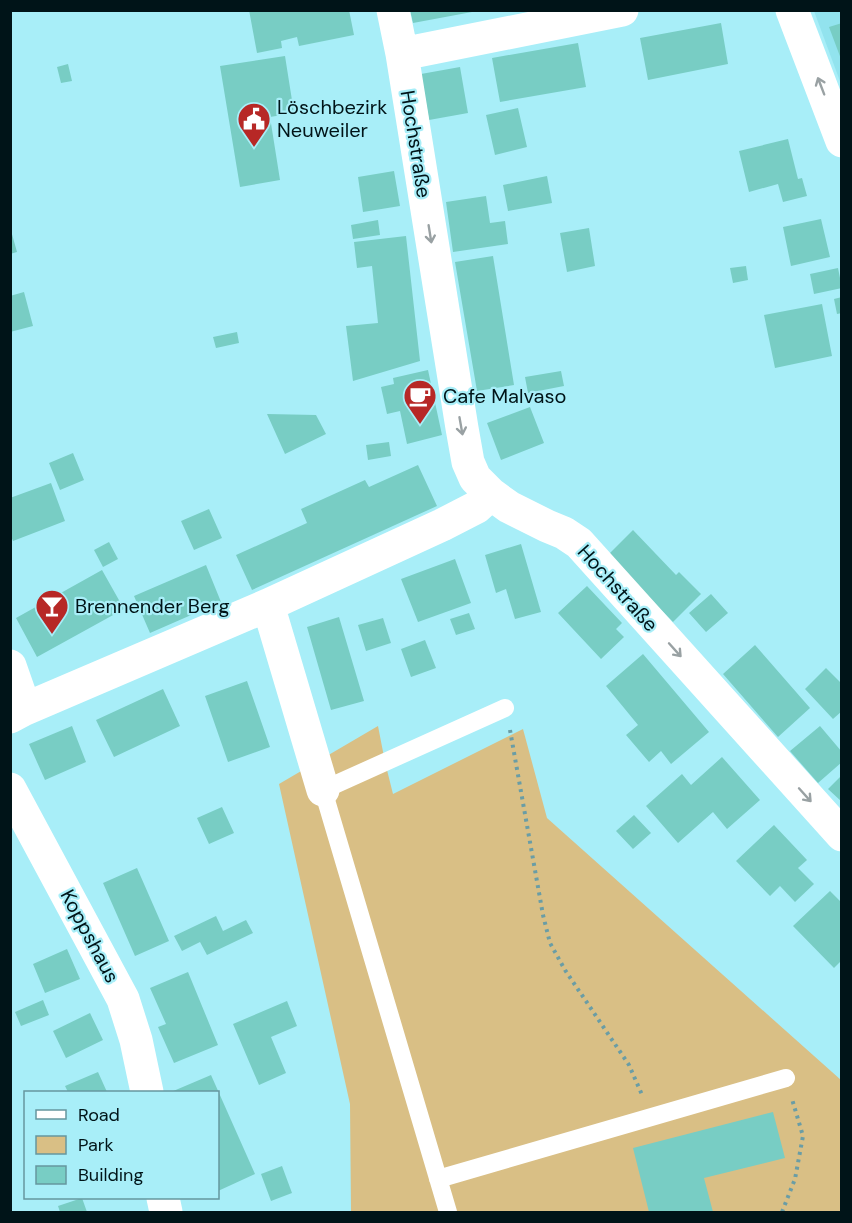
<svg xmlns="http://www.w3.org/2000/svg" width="852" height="1223" font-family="'DM Sans',sans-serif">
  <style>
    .built { fill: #92e3ee }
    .green { fill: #d9bf85 }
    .building { fill: #78cdc4 }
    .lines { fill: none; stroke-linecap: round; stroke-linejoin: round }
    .path { stroke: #6a9da5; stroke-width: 4; stroke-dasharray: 3 4.5; stroke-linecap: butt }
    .service { stroke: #fff; stroke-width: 18 }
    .minor { stroke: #fff; stroke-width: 33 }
    .oneway { stroke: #99a1a3 }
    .labels { text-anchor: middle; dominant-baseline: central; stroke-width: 4.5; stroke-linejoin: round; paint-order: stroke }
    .poi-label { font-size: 20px; fill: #001418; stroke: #a8eef8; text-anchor: start }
    .street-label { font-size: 20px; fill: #001418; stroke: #a8eef8 }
  </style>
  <rect width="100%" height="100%" fill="#a8eef8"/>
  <path class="built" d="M814 11H841V84Z"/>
  <path class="green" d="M378 726 385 762 393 794 523 729 547 818 841 1080V1212H351L350 1104 279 784Z"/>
  <path class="building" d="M249 10H349L354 35 299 46 297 37 281 41 282 48 257 53Z
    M410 10H472V12L413 23Z
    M721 23 728 64 648 80 640 38Z
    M842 23V59H841L829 27Z
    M578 43 586 87 500 102 492 58Z
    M285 56 294 113 270 117 280 180 240 187 220 66Z
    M68 64 72 81 61 83 57 67Z
    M460 67 468 113 429 120 421 74Z
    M518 108 527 147 495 155 486 115Z
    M788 139 798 179 802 178 807 196 783 202 778 184 749 192 739 151Z
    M394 171 400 206 363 212 358 177Z
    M547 176 552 203 508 211 503 185Z
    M486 196 490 223 505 221 508 244 453 252 446 202Z
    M821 219 830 257 791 266 783 227Z
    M378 220 380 235 353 239 351 225Z
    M10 227 17 252 10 254Z
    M589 228 595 266 567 272 560 233Z
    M406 236 420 361 353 381 346 326 378 323 372 266 357 268 354 242Z
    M493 256 514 385 477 391 455 262Z
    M746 266 748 280 733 283 730 268Z
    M838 268 842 288 814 294 810 274Z
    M24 292 33 326 10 332V296Z
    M842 297V313L837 314 834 299Z
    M822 304 832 356 775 368 764 315Z
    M237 332 239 343 216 348 213 337Z
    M428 370 442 435 407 444 400 411 387 414 381 387 394 384 393 378Z
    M561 371 564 386 528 393 525 377Z
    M530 407 544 443 501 460 487 423Z
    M267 414 316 415 326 434 285 454Z
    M389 442 391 456 368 460 366 445Z
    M73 453 84 480 60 490 49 463Z
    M418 465 437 506 252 590 236 555 307 523 301 509 365 480 369 487Z
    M51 483 65 521 13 541 10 534V498Z
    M209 509 222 538 194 550 181 521Z
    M633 530 676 575 679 572 701 594 673 622 608 555Z
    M109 542 118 559 103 567 94 550Z
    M521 544 541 612 515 619 506 589 496 593 485 555Z
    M455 559 471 603 418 622 401 579Z
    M206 565 221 602 150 633 134 596Z
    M102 570 124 609 37 657 16 618Z
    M587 586 622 623 616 629 624 637 601 659 558 613Z
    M711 594 728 613 706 632 689 613Z
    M469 613 475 629 456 635 450 619Z
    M339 617 364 701 331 710 307 627Z
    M383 618 391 643 366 651 358 625Z
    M425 640 436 668 411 677 401 649Z
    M755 645 810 708 778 737 723 674Z
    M643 654 709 732 671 764 661 751 649 762 626 735 638 725 606 686Z
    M826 668 842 684V711L833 719 805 689Z
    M247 681 270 747 228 762 205 696Z
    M163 689 180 726 114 757 96 720Z
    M72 726 86 762 45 780 29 744Z
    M820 726 842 752V762L818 783 790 751Z
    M722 757 760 800 727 829 713 812 678 843 646 806 682 774 691 785Z
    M842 775V802L828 789Z
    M222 807 234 833 209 844 197 818Z
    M634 815 651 833 633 849 616 831Z
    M774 825 807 860 798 868 814 884 795 902 780 886 770 896 736 861Z
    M137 868 169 941 135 956 103 883Z
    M830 891 842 903V960L834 968 793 926Z
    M216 916 223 931 246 920 253 933 207 955 200 942 182 951 174 936Z
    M67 949 80 979 45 993 33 964Z
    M188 972 218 1045 174 1063 158 1027 166 1024 150 988Z
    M43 1000 49 1015 21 1026 15 1012Z
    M287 1001 297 1026 271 1037 286 1073 259 1085 233 1024Z
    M90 1013 103 1040 66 1058 53 1031Z
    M98 1072 107 1092H68L65 1086Z
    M211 1075 255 1174 218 1191V1092H171Z
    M773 1112 785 1158 704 1178 713 1212H649L633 1148Z
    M282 1166 292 1193 271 1201 261 1174Z
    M82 1198 87 1212H60L58 1206Z"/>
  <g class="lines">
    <path class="path" d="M510 730 543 915 550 943 565 970 629 1065 643 1097
      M782 1212 795 1179 803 1136 792 1099"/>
    <path class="service" d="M438 1179 786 1078
      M448 1212 323 790 505 708"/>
    <path class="minor" d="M393 10 402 54 462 428 468 462 475 478 491 494 509 507 547 526 564 533 579 543 842 835
      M792 10 842 141
      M402 54 622 10
      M268 605 323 790
      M10 666 25 709
      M10 717 25 709 268 605 442 525 477 507 491 494
      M10 789 123 999 136 1040 147 1092
      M163 1198 166 1212"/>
  </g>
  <defs><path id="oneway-shaft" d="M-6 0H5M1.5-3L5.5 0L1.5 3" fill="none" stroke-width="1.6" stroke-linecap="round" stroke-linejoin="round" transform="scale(1.5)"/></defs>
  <g class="oneway">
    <use href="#oneway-shaft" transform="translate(821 86) rotate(-111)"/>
    <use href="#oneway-shaft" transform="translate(430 234) rotate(81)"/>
    <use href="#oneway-shaft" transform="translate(461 426) rotate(80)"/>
    <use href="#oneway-shaft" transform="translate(675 650) rotate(48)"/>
    <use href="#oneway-shaft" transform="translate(805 795) rotate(48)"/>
  </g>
  <defs>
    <symbol id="civic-pin" viewBox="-11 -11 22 30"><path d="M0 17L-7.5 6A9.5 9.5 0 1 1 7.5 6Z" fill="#b72826" stroke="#a8eef8"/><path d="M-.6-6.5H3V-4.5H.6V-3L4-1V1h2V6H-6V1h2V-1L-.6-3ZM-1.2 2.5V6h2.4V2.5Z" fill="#fff"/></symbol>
    <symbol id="cafe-pin" viewBox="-11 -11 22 30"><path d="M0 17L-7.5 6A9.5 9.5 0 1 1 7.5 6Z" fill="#b72826" stroke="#a8eef8"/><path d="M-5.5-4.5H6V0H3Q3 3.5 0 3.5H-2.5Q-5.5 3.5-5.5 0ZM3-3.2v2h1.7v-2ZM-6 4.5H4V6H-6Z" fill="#fff"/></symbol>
    <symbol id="bar-pin" viewBox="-11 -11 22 30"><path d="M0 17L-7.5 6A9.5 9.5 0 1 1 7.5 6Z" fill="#b72826" stroke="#a8eef8"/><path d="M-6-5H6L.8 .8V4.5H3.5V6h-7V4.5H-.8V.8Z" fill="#fff"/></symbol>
  </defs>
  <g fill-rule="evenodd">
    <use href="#civic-pin" x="235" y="100" width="38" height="52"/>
    <use href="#cafe-pin" x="401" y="377" width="38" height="52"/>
    <use href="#bar-pin" x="33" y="587" width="38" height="52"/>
  </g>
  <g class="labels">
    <g class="poi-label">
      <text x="277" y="107">Löschbezirk<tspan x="277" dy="23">Neuweiler</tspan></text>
      <text x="443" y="396">Cafe Malvaso</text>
      <text x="75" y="606">Brennender Berg</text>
    </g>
    <g class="street-label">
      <text transform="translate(416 144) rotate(81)">Hochstraße</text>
      <text transform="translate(618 588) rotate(48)">Hochstraße</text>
      <text transform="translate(90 936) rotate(62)">Koppshaus</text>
    </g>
  </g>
  <rect width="852" height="1223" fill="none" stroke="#001418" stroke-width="24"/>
  <rect x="24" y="1091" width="195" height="108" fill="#a8eef8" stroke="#65979e" stroke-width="1.5"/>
  <rect x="36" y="1110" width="30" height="9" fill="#ffffff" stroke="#65979e" stroke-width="1.5"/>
  <text x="78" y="1121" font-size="18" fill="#001418">Road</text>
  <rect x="36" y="1136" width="30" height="18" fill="#d9bf85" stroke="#65979e" stroke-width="1.5"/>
  <text x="78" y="1151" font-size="18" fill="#001418">Park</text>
  <rect x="36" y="1166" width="30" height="18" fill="#78cdc4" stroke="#65979e" stroke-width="1.5"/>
  <text x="78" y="1181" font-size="18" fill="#001418">Building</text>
</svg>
